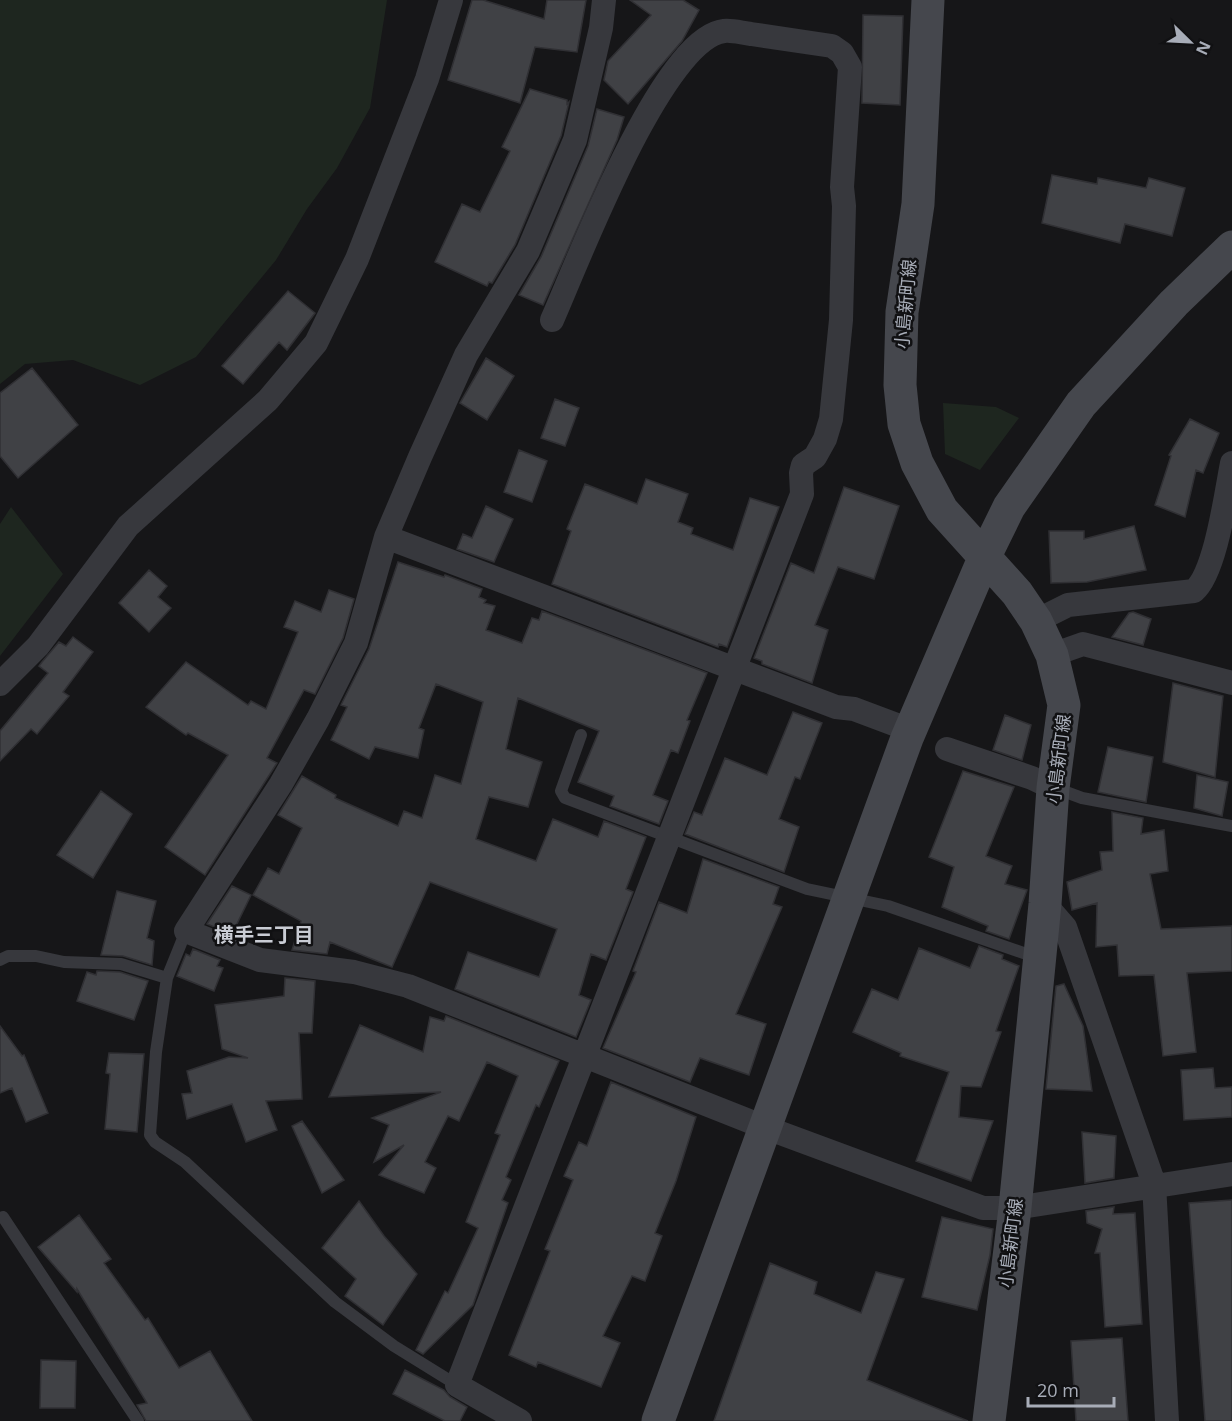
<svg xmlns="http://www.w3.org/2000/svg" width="1232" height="1421" font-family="'Open Sans','Noto Sans JP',sans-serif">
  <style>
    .green { fill: #1e261f }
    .building { fill: #404145; stroke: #303034; stroke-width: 1.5 }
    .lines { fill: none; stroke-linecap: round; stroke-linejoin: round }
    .lane { stroke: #37383d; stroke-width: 12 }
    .street { stroke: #37383d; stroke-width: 24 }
    .secondary { stroke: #45474d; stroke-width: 33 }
    .labels { text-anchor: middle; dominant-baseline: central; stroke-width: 5; stroke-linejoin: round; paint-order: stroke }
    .street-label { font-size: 18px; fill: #a8adb8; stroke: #111113 }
    .neighbourhood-label { font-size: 20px; font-weight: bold; fill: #c9ccd4; stroke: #111113 }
  </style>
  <rect width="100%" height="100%" fill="#161618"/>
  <path class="green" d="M0 0H387L370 108 337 168 307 209 276 260 196 357 140 385 73 360 25 364 0 384Z
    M943 403 996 407 1019 418 980 470 945 454Z
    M11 507 63 574 0 656V524Z"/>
  <path class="building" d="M472 0H483L544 19 547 0H586L577 52 535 47 520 103 448 80Z
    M630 0H683L699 10 682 41 628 104 604 80 608 61 651 15Z
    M863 15 903 16 900 105 862 103Z
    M530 89 567 100V104L569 102 561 136 515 245 492 283 489 282 487 286 435 262 462 204 480 212 510 151 502 147Z
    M597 109 624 117 617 140 543 305 519 295 541 257 588 146Z
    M1052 175 1097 184 1098 178 1146 188 1149 178 1185 188 1172 236 1125 224 1120 243 1042 223Z
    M288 291 315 313 287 350 279 342 243 384 222 366Z
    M486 358 514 376 487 420 460 403Z
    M32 368 78 425 18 478 0 456V393Z
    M555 399 579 408 565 446 541 438Z
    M1190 419 1219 433 1203 473 1196 470 1185 517 1155 505 1171 456 1169 455Z
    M519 450 547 461 532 502 504 492Z
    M646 479 688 494 678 522 693 528 691 534 733 550 750 498 779 507 727 647 719 644 718 647 552 584 571 531 567 529 585 484 637 504Z
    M844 487 899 506 874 579 838 567 815 625 828 630 812 683 762 664V661L754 658 791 563 814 573Z
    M486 506 513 519 494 562 457 549 463 534 472 538Z
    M1134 526 1146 570 1087 582 1051 583 1049 531H1084V539Z
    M398 562 444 577 445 575 482 589 479 597 486 600 484 603 495 606 486 630 522 643 532 618 539 620 542 611 707 673 687 720 690 721 678 753 671 750 653 795 668 801 659 824 610 806 614 796 578 782 599 731 518 698 506 749 542 762 528 807 489 797 476 839 536 861 553 819 598 837 604 821 646 837 626 889 633 892 606 960 591 954 579 995 591 1000 576 1037 455 989 468 952 539 977 557 929 430 882 392 967 330 942 327 954 292 950 301 921 253 895 268 868 279 874 302 828 278 815 302 776 336 795 335 798 398 826 404 811 422 818 435 775 461 784 483 702 436 684 419 728 424 730 418 758 375 747 369 759 331 740 347 707 341 705 369 649Z
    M149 570 167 586 158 597 171 608 149 632 119 603Z
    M329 590 354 599 343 638 315 694 304 690 267 758 277 763 205 875 165 847 228 755 188 733 186 735 146 707 186 662 248 705 251 701 266 709 298 632 284 627 295 601 321 612Z
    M1133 612 1151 619 1143 645 1112 637 1129 613Z
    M73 637 93 652 63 692 69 696 37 734 31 729 0 761V731L48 673 39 666 42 662 59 642 66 646Z
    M1173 683 1223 696 1215 777 1163 762Z
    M793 712 822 723 800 779 795 777 779 819 799 827 784 872 685 834 694 812 702 815 725 758 767 775Z
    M1005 715 1031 725 1022 760 993 750Z
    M1108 747 1153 757 1146 802 1098 792Z
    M963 771 1014 787 986 856 1012 866 1005 884 1027 890 1009 939 986 931 988 926 942 907 954 867 929 857Z
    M1197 775 1228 782 1222 816 1194 808Z
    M101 791 132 814 93 878 57 855Z
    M1112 812 1143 818 1141 834 1164 830 1168 871 1150 874 1161 929 1232 926V971L1187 973 1196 1052 1163 1056 1154 975 1119 976 1117 945 1096 947 1097 903 1072 910 1067 882 1102 870 1100 852 1113 851Z
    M703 859 779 887 773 904 782 907 736 1014 766 1024 749 1075 700 1058 690 1082 603 1048 636 972 633 971 659 902 687 913Z
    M232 886 251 895 232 934 207 924Z
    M117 891 156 901 147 938 154 941 152 965 123 956 101 955Z
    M979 946 1003 955 1002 959 1019 966 996 1031 1001 1032 981 1087 961 1086 959 1117 993 1121 971 1181 916 1161 949 1072 900 1056 901 1053 853 1032 872 989 898 1000 919 948 970 968Z
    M193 949 220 960 217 966 223 968 214 991 177 976 186 954 190 956Z
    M97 971 120 972 148 981 134 1020 77 1001 87 972 96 975Z
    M285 978 315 981 312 1033H299L302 1099 266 1101 277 1130 246 1142 232 1104 187 1119 182 1094 192 1093 187 1071 229 1057 248 1058 222 1049 215 1005 284 996Z
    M1064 984 1083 1026 1092 1091 1046 1089 1056 986Z
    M446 1016 559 1061 539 1107 536 1105 506 1177 511 1180 502 1200 508 1203 473 1305 423 1354 416 1350 445 1291 448 1293 478 1228 466 1222 500 1135 495 1133 518 1076 487 1062 459 1121 448 1116 425 1162 436 1168 424 1193 379 1175 404 1145 374 1162 389 1125 372 1118 441 1092 329 1097 360 1025 423 1052 430 1017 444 1021Z
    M0 1026 22 1056 24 1055 48 1113 26 1122 12 1088 0 1093Z
    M109 1053 144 1054 137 1132 105 1129 110 1074 106 1073Z
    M1213 1068 1215 1088 1232 1087V1117L1184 1120 1181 1070Z
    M611 1082 696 1117 676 1181 655 1233 662 1236 645 1281 632 1276 603 1336 620 1343 601 1387 538 1362 536 1367 509 1355 550 1251 545 1249 573 1180 564 1176 579 1142 587 1146Z
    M302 1121 344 1180 322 1193 292 1126Z
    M1082 1132 1116 1136 1114 1178 1085 1183Z
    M1232 1200V1421H1205L1189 1203Z
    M359 1201 384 1236 417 1274 383 1325 345 1296 356 1279 322 1248Z
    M1114 1207 1113 1214 1135 1213 1142 1324 1105 1327 1100 1253H1095L1102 1229 1087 1223 1086 1211Z
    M79 1215 111 1259 104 1263 145 1320 148 1318 179 1368 210 1351 252 1421H146L137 1405 147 1403 77 1289V1292L38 1247Z
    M942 1217 993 1229 990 1255 977 1310 922 1297Z
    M770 1263 817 1282 814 1294 861 1313 876 1272 904 1279 867 1380 968 1421H714Z
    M1122 1338 1128 1421H1076L1071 1341Z
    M41 1360 76 1361 75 1408H40Z
    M405 1370 444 1390 450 1397 467 1407 460 1421H445L393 1394Z"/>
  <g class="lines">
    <path class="lane" d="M581 735 561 791 565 798 807 889 888 906 1038 958
      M1055 788 1082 798 1232 826
      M186 931 167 978 156 1052 150 1135 155 1142 185 1162 335 1302 394 1346 457 1385
      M0 960 8 956H36L64 962 121 964 167 978
      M3 1217 138 1421"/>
    <path class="street" d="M604 0 601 28 575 140 528 251 466 355 420 457 386 537 356 643 318 719 281 784 186 931 260 960 354 972 408 986 764 1127 983 1208H1015L1232 1174
      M386 537 836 707 854 709 910 730
      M1036 621 1068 605 1194 591C1216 572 1226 493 1232 463
      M1052 655 1083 644 1232 683
      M0 684 38 646 128 526 268 400 316 343 357 259 427 79 451 0
      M947 749 1032 778 1053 788
      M1045 904 1065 927 1154 1184 1167 1421
      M520 1421 457 1385 802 494 801 473 803 465 815 457 825 439 831 419 841 320 844 206 842 187 850 67 842 53 832 46C805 42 778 38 751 34 742 33 732 30 724 31 662 38 577 264 552 320"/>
    <path class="secondary" d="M928 0 918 204 902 312 900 385 904 424 917 463 942 510 1017 593 1036 621 1052 655 1064 705 1053 788 1045 904 1015 1208 989 1421
      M658 1421 907 738 985 556 1009 507 1081 404 1174 303 1232 247"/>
  </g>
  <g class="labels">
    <g class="street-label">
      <text transform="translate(905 304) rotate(-85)">小島新町線</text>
      <text transform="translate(1058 759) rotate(-83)">小島新町線</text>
      <text transform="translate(1010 1243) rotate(-83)">小島新町線</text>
    </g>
    <g class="neighbourhood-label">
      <text x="264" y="934">横手三丁目</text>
    </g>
  </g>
  <g transform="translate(1190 42) rotate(114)" stroke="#111113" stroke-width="4.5" paint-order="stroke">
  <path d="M0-4.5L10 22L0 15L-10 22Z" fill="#a8adb8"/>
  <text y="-9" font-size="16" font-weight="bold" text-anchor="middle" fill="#a8adb8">N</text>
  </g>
  <path d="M1028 1397v9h86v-9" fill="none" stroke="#a8adb8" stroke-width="3"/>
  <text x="1037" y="1397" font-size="18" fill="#a8adb8" stroke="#111113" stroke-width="4.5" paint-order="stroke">20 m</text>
</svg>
